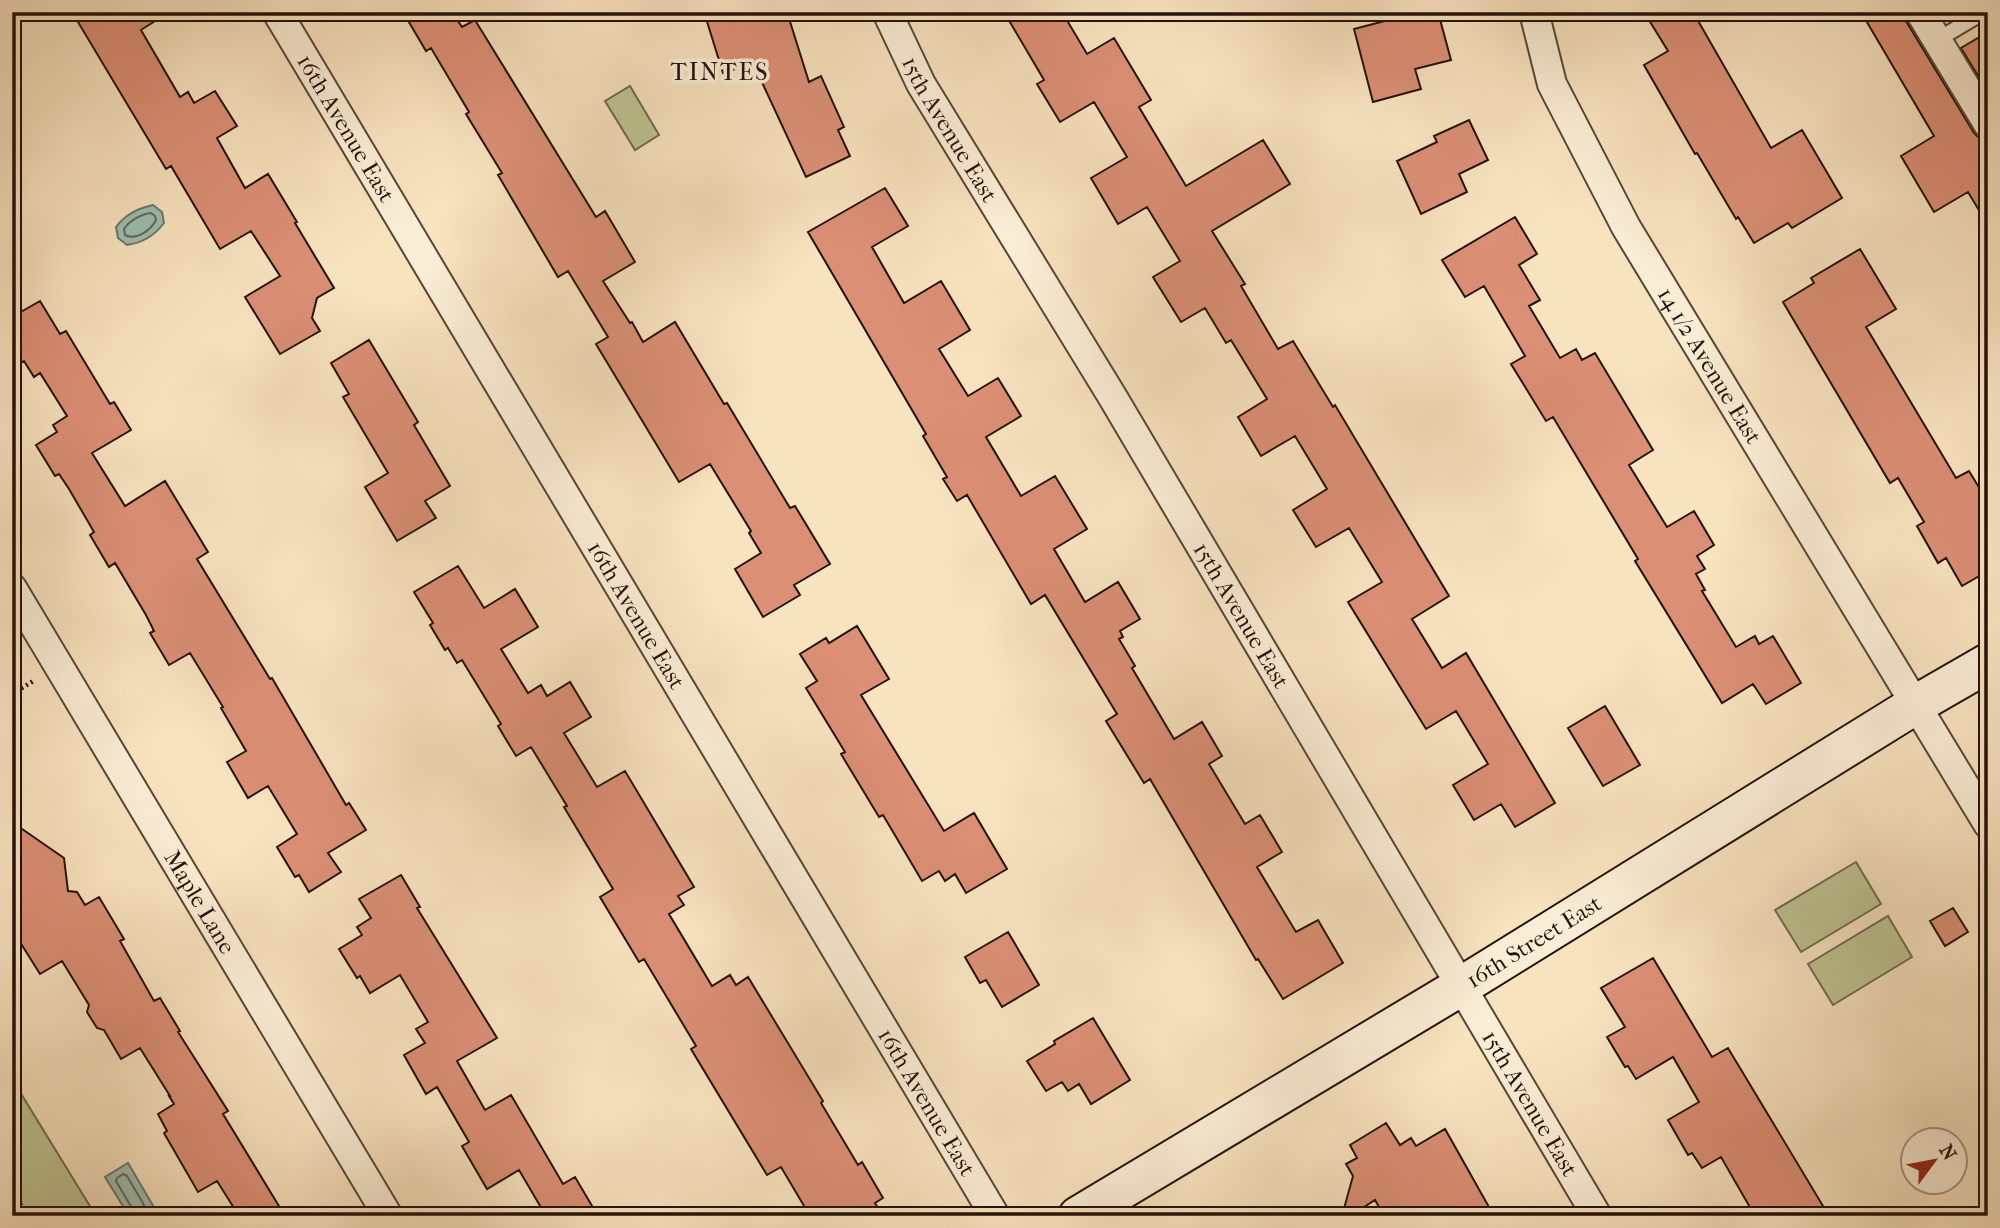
<svg xmlns="http://www.w3.org/2000/svg" width="2000" height="1228" font-family="'IM FELL French Canon',serif">
  <style>
    .green { fill: #bec391; stroke: #706a4d; stroke-width: 2 }
    .water { fill: #9dbeaf; stroke: #6c796d; stroke-width: 2 }
    .lines { fill: none; stroke-linecap: round; stroke-linejoin: round }
    .shore { stroke: #60685c; stroke-width: 2 }
    .building { fill: #db8f75; stroke: #231109; stroke-width: 2 }
    .lane-casing { stroke: #584636; stroke-width: 18 }
    .street-casing { stroke: #584636; stroke-width: 32 }
    .secondary-casing { stroke: #231109; stroke-width: 42 }
    .path { stroke: #231109; stroke-width: 4.5; stroke-dasharray: 2 3.5; stroke-linecap: butt }
    .lane { stroke: #faedd5; stroke-width: 14 }
    .street { stroke: #faedd5; stroke-width: 28 }
    .secondary { stroke: #faedd5; stroke-width: 38 }
    .labels { text-anchor: middle; dominant-baseline: central; stroke-width: 7; stroke-linejoin: round; paint-order: stroke }
    .street-label { font-size: 23px; fill: #231109; stroke: #faedd5 }
    .neighbourhood-label { font-size: 24px; letter-spacing: 2px; fill: #231109; stroke: #faedd5 }
  </style>
  <rect width="100%" height="100%" fill="#f8e3bf"/>
  <filter id="stains"><feTurbulence type="fractalNoise" baseFrequency=".00286" numOctaves="4"/><feColorMatrix values="0 0 0 0 .2 0 0 0 0 .09 0 0 0 0 .02 0 0 0 .5 -.17"/></filter>
  <radialGradient id="worn" r=".72"><stop offset=".6" stop-color="#630" stop-opacity="0"/><stop offset="1" stop-color="#630" stop-opacity=".3"/></radialGradient>
  <path class="green" d="M630 86 659 135 635 150 605 101Z
    M1856 862 1881 904 1801 952 1775 910Z
    M1888 916 1912 957 1833 1005 1808 964Z
    M12 1079 96 1216H12Z"/>
  <path class="water" d="M153 205 162 212 164 223C155 235 142 243 127 245L118 238 116 227C125 215 138 208 153 205Z
    M128 1163 155 1209 144 1216H129L105 1177Z"/>
  <g class="lines">
    <path class="shore" d="M151 213 155 216 156 220C151 230 136 241 125 235L124 229C129 221 141 214 151 213Z
      M134 1216 133 1210 116 1181 117 1178 123 1174 127 1176 144 1205 142 1216"/>
  </g>
  <path class="building" d="M72 12H169L141 30 180 97 188 92 194 103 215 91 237 126 217 138 245 188 268 174 297 222 295 223 334 288 317 298 312 318 320 331 280 354 245 297 280 276 251 231 220 249 171 166 166 169Z
    M403 12H452L462 27 475 20 596 217 605 211 635 262 603 281 630 323 632 322 643 342 675 322 724 404 727 403 790 508 795 506 830 564 794 585 800 595 763 617 735 569 761 553 749 533 751 531 710 464 679 482 596 344 608 337 568 271 558 277 498 175 502 173 466 114 469 112 431 48 426 51Z
    M704 12H787L809 82 821 76 844 127 838 130 850 156 806 177 753 63 723 73Z
    M1004 12H1062L1087 54 1114 38 1151 100 1139 107 1186 186 1263 140 1290 184 1212 231 1245 284 1241 286 1278 349 1293 341 1333 407 1335 405 1449 596 1412 619 1442 668 1466 653 1555 803 1515 827 1501 804 1474 820 1453 785 1488 764 1456 711 1426 729 1348 602 1382 582 1349 528 1316 547 1293 510 1327 489 1295 436 1261 456 1238 417 1267 399 1231 340 1226 343 1205 308 1181 322 1153 277 1180 261 1147 207 1118 224 1091 178 1127 157 1094 102 1060 122 1037 84 1044 80Z
    M1398 12H1438L1451 60 1415 69 1421 89 1373 102 1354 29 1400 17Z
    M1644 12H1693L1771 148 1802 130 1842 198 1792 228 1788 223 1754 243 1738 217 1736 219 1697 153 1695 154 1644 65 1668 51Z
    M1861 12H1903L1906 21 1974 133 1979 138 1988 141V225L1968 192 1934 212 1901 156 1934 136Z
    M1988 32V92L1961 48Z
    M1469 120 1488 160 1459 174 1467 192 1421 214 1397 161 1437 142 1434 136Z
    M885 188 908 226 872 247 904 303 941 281 970 330 939 349 968 396 998 378 1021 416 986 437 1021 496 1055 476 1087 529 1054 549 1085 602 1118 582 1140 619 1120 631 1123 637 1119 639 1135 666 1132 668 1174 739 1202 722 1222 756 1209 764 1245 824 1260 815 1282 852 1257 867 1296 932 1318 920 1343 963 1283 999 1258 959 1256 960 1150 779 1144 783 1106 721 1117 714 1045 595 1031 604 967 495 957 501 943 479 947 477 923 436 926 434 808 232Z
    M1515 217 1537 254 1519 265 1540 300 1529 306 1560 358 1576 349 1582 360 1595 353 1653 450 1629 465 1667 527 1694 511 1714 545 1697 556 1705 569 1696 574 1705 590 1702 591 1736 647 1755 636 1759 644 1773 636 1801 683 1766 704 1753 684 1722 703 1635 561 1638 559 1553 417 1546 421 1511 364 1525 356 1484 286 1465 297 1442 260Z
    M1860 249 1896 309 1866 327 1956 478 1969 471 1988 502V571L1962 586 1946 558 1938 563 1917 526 1924 522 1898 478 1890 483 1783 302 1814 283 1811 278Z
    M40 301 60 334 66 331 110 404 114 402 131 430 92 453 125 506 165 481 208 552 197 559 270 679 272 678 346 805 349 803 366 830 328 853 341 872 309 892 299 875 295 877 277 847 297 834 268 786 248 798 227 762 246 751 221 708 223 707 190 653 169 665 150 633 154 631 146 615 115 563 109 567 90 535 94 532 69 489 59 474 55 476 36 445 57 432 53 425 67 416 40 373 34 377 24 361 12 368V317Z
    M369 340 418 422 414 425 450 486 425 501 436 518 397 541 365 487 388 473 343 397 349 394 331 363Z
    M458 566 484 608 515 589 538 627 501 649 528 693 541 685 547 696 570 682 591 717 564 733 597 787 625 771 694 887 678 896 684 905 669 914 712 986 730 975 736 985 748 977 823 1101 821 1103 858 1165 862 1162 883 1198 875 1203 883 1216H810L781 1167 767 1175 691 1049 696 1046 644 959 639 962 600 897 613 889 564 807 567 806 531 747 516 756 498 726 501 724 462 660 457 663 448 648 445 650 430 625 433 623 414 592Z
    M857 626 889 679 861 695 944 831 974 813 1007 869 966 893 955 874 945 881 939 871 922 881 883 815 879 817 841 754 845 752 806 688 817 681 800 654 826 638 829 643Z
    M1605 706 1640 765 1603 786 1568 728Z
    M12 822 64 858 68 891 77 892 85 905 99 897 124 939 120 941 154 1001 160 998 180 1031 178 1032 228 1111 223 1114 285 1216H239L217 1181 198 1192 164 1133 167 1131 158 1114 174 1104 169 1096H170L140 1048 121 1059 104 1030 97 1028 87 1012 89 1005 62 961 40 974 13 931 17 922 12 914Z
    M401 875 420 907 417 908 497 1038 457 1061 485 1110 511 1095 563 1184 575 1177 598 1216H546L519 1170 487 1189 462 1146 469 1142 437 1087 426 1094 404 1055 425 1043 416 1029 428 1022 400 975 370 993 360 976 357 978 339 949 362 935 357 927 371 918 359 899Z
    M1953 908 1968 932 1945 946 1930 921Z
    M1008 932 1039 985 1002 1007 986 980 980 983 965 957Z
    M1653 958 1712 1057 1728 1048 1829 1216H1755L1721 1157 1702 1168 1692 1153 1688 1155 1668 1120 1699 1102 1673 1057 1636 1079 1628 1066 1625 1067 1607 1037 1625 1027 1601 988Z
    M1093 1018 1130 1080 1091 1104 1079 1084 1068 1091 1062 1082 1046 1091 1027 1061 1055 1044 1054 1041Z
    M1386 1123 1400 1145 1411 1138 1416 1146 1445 1129 1494 1216H1384L1375 1200 1350 1216H1342L1353 1176 1346 1164 1357 1158 1350 1145Z"/>
  <g class="lines">
    <defs>
      <path id="lane" d="M1937 40 1984 12"/>
      <g id="street">
        <path id="s1" d="M277 12 995 1216"/>
        <path id="s2" d="M887 12 921 84 1112 396 1597 1216"/>
        <path id="s3" d="M1534 12 1552 84 1626 227 1988 824"/>
        <path d="M1920 12 1988 124"/>
        <path id="s4" d="M12 588 388 1216"/>
      </g>
      <g id="secondary">
        <path id="s5" d="M1078 1216 1460 987 1915 705 1988 663"/>
      </g>
    </defs>
    <use href="#lane" class="lane-casing"/>
    <use href="#street" class="street-casing"/>
    <use href="#secondary" class="secondary-casing"/>
    <path class="path" d="M12 694 35 680
      M12 1197 33 1216"/>
    <use href="#lane" class="lane"/>
    <use href="#street" class="street"/>
    <use href="#secondary" class="secondary"/>
  </g>
  <g class="labels">
    <g class="street-label">
      <text stroke="none"><textPath href="#s1" startOffset="135">16th Avenue East</textPath></text>
      <text stroke="none"><textPath href="#s2" startOffset="133">15th Avenue East</textPath></text>
      <text stroke="none"><textPath href="#s3" startOffset="397">14 1/2 Avenue East</textPath></text>
      <text stroke="none"><textPath href="#s1" startOffset="702">16th Avenue East</textPath></text>
      <text stroke="none"><textPath href="#s2" startOffset="700">15th Avenue East</textPath></text>
      <text stroke="none"><textPath href="#s4" startOffset="366">Maple Lane</textPath></text>
      <text stroke="none"><textPath href="#s5" startOffset="532">16th Street East</textPath></text>
      <text stroke="none"><textPath href="#s1" startOffset="1269">16th Avenue East</textPath></text>
      <text stroke="none"><textPath href="#s2" startOffset="1267">15th Avenue East</textPath></text>
    </g>
    <g class="neighbourhood-label">
      <text x="720" y="72">TINTES</text>
    </g>
  </g>
  <rect width="2000" height="1228" fill="none" stroke="#f8e3bf" stroke-width="42"/>
  <rect x="14" y="14" width="1972" height="1200" fill="none" stroke="#231109" stroke-width="3.5"/>
  <rect x="21" y="21" width="1958" height="1186" fill="none" stroke="#231109" stroke-width="2"/>
  <g transform="translate(1934 1161) rotate(58)"><circle r="33" fill="#faedd5" stroke="#a49583" stroke-width="2"/>
  <path d="M0-5L12 26L0 18L-12 26Z" fill="#8f2418"/>
  <text y="-10" font-size="19" font-weight="bold" text-anchor="middle" fill="#231109">N</text>
  </g>
  <rect width="100%" height="100%" filter="url(#stains)"/>
  <rect width="100%" height="100%" fill="url(#worn)"/>
</svg>
